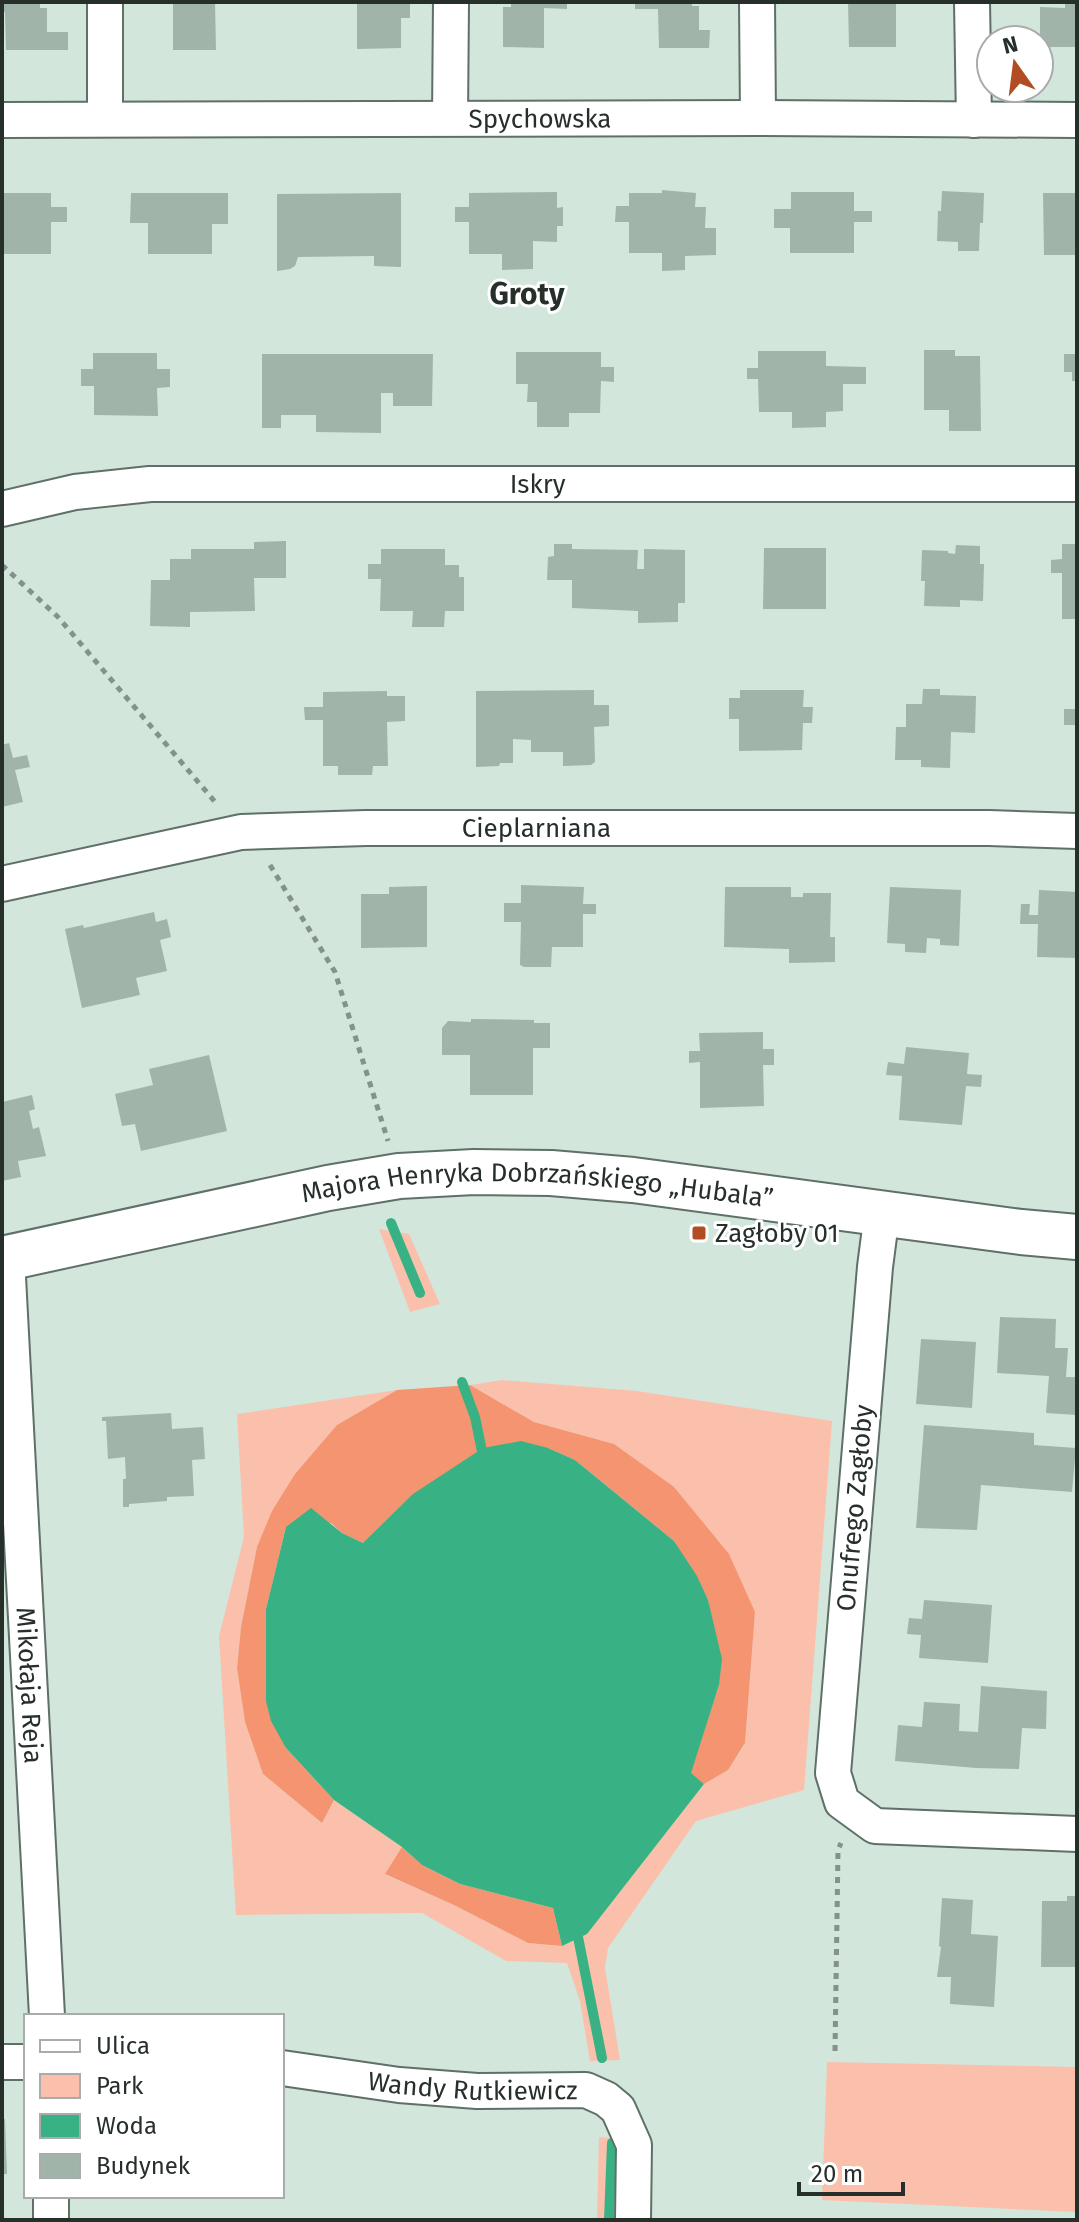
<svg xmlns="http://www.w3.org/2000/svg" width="1079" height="2222" font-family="'Fira Sans',sans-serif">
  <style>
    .green { fill: #fbc0ab }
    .forest { fill: #f59470 }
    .water { fill: #38b284 }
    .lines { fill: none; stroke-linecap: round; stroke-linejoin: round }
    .stream { stroke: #38b284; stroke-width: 10 }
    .building { fill: #a0b4aa }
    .street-casing { stroke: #5e7067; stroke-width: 38 }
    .secondary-casing { stroke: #5e7067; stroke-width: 48 }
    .path { stroke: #84928b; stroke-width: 5; stroke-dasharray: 6 6; stroke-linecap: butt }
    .street { stroke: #fff; stroke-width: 34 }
    .secondary { stroke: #fff; stroke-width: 44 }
    .poi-dot { fill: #b24c22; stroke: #fff; stroke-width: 3 }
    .labels { text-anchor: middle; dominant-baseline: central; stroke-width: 6; stroke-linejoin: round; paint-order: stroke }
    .street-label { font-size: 26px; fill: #272f2b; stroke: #fff }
    .poi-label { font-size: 26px; fill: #272f2b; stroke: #fff; text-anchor: start }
    .quarter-label { font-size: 30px; font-weight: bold; fill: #272f2b; stroke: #fff }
  </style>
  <rect width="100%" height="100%" fill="#d2e6dc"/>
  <path class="green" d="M379 1229 409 1234 440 1304 410 1312Z
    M502 1380 637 1391 832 1421 804 1790 696 1821 608 1948 605 1968 620 2060 590 2061 580 2001 567 1963 506 1961 422 1913 236 1915 219 1636 244 1537 237 1414 397 1390 337 1425 257 1547 241 1627 237 1668 245 1722 263 1774 322 1823 334 1800 402 1847 386 1875 454 1905 528 1943 562 1946 587 1933 704 1784 728 1770 745 1744 755 1612 614 1444 534 1422 470 1385Z
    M827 2062 1077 2067V2212L822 2200Z
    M599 2137 617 2139 620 2220H597Z"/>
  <path class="forest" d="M470 1385 534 1422 614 1444 674 1487 729 1554 755 1612 745 1743 728 1770 704 1784 690 1773 719 1685 708 1600 674 1541 575 1460 548 1448 363 1543 342 1533 331 1523 286 1527 266 1609 286 1748 334 1800 322 1823 263 1774 245 1722 237 1668 241 1627 257 1547 272 1511 295 1474 337 1425 397 1390Z
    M402 1847 422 1865 460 1884 553 1908 562 1946 528 1943 454 1905 385 1874Z"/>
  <path class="water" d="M521 1441 548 1448 575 1460 674 1541 697 1576 708 1600 722 1659 719 1685 691 1773 704 1784 587 1934 562 1946 553 1908 460 1884 422 1865 402 1847 334 1800 286 1748 271 1721 266 1701V1609L286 1527 311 1508 342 1533 363 1543 413 1494 483 1448Z"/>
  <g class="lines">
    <path class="stream" d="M391 1223 420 1293
      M462 1382 475 1417 484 1461
      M576 1927 602 2058
      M609 2220 612 2143"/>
  </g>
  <path class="building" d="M2 2H40V8H47V32H68V50H6L5 12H2Z
    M173 2H215L216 50H173Z
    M357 2H410V18H401V48L357 49Z
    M511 2H567V9L544 8V48L503 47V7H511Z
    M635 2H692V6H699V30H710L709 48H659L658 9H635Z
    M848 2H896V47H849Z
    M1065 2H1077V47H1040V7L1065 8Z
    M662 190 696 193 695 207H706L705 228H716V255L685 256V270L662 271V253H629V222H615L616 206H629V193H662Z
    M942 191 984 193 983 223H980L979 251H958V242L937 241 938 211H941Z
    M557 192V208L563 207V226H557V242L533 241V269L502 270V254H469V222H455V207H469V193Z
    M791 192H854V211H872V222H854V253H790V228H774V209H791Z
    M2 193H51V207H67V222H51V254H2Z
    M131 193H228V224H212V254H148V223H130Z
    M401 193V267L374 266V256L298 257 295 266 290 269 277 271V194Z
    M1043 193H1077V255H1044Z
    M924 350H955V356H980L981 431H949V410H924Z
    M758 351H826V366L866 367V384H843V411L826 412V427L792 428V412H759L758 379H747V368H758Z
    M516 352H601V367H614V382L601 381 600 413H569V427H537V402H527L528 384H516Z
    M93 353H157V369H170V387L157 388 158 416 94 415V386H81V369H93Z
    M262 354H433L432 406H393V393H381V433L316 432V415H281V428H262Z
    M1064 354H1077V381H1072V372H1064Z
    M286 541V578H254L255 611 190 612V627L150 626 151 580H170V559H191V549H254V542Z
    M554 544H572V549L638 550 637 569H644V549L685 550V603H678V622L638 623V611L572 608V580H547L548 557 554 556Z
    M1062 544H1077V619H1062V573H1051V560L1062 559Z
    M956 545 980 546V564H984L983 601 960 600V607L924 606 925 581H921L922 550 948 551V553L955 554Z
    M764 548H826V609H763Z
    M381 549H445V565H459V577H464V611H445L444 627H412L413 611H380L381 579H368V564H381Z
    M923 689H940V695L976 696 975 733 951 732 950 768 921 767V760H895L896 727H906V704H922Z
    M594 690V705H609V726L594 727 595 762 591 765 563 766V752H531V740L513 739V763H500L499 766 476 767V691Z
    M740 690H804L803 707H813L812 723H803L802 750 739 751V719H729V698H740Z
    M387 691V696H405V721L387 722 388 766H373L372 775H338V766H323V720H305L304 707H323V692Z
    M1064 709H1077V725H1064Z
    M9 743 13 758 27 755 30 767 15 770 23 802 2 807V745Z
    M521 885 584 887 583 904H596V914H583V947H552L551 967H524L520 965 521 922H504V903H521Z
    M427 886V947L361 948V894H389V887Z
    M725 887H791V897H803V893H831L830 937H835V962L789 963V949L724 947Z
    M890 887 961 890 959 946 940 945V939L927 938 926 953 905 952V944L887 943Z
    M1039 890 1077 892V958L1037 957 1038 924H1020L1021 904H1030L1029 915H1038Z
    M154 912 156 922 167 919 171 937 160 940 167 971 136 978 140 995 82 1008 65 929 83 925 84 928Z
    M471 1019 534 1020V1023H550V1048H533V1095H470V1055H442V1028L448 1021 471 1022Z
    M763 1032V1049H774V1065H763L764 1106 700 1108V1062L689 1063V1051H700L699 1033Z
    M906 1047 969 1053 967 1074 982 1075 981 1087 966 1086 962 1125 899 1120 902 1076 886 1075 888 1062 904 1064Z
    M209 1055 227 1131 141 1151 135 1124 122 1126 115 1094 153 1085 149 1069Z
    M32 1095 35 1109 29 1111 33 1129 39 1127 46 1156 18 1161 21 1177 2 1181V1102Z
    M1000 1317 1056 1319 1055 1348H1068L1066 1377H1077V1415L1046 1413 1049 1376 997 1373Z
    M921 1339 976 1342 972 1408 916 1404Z
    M171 1413 172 1429 203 1427 205 1459 192 1460 194 1496 167 1497V1501L129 1504V1507H123V1479H126L125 1457 108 1459 106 1421H102V1417Z
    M924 1425 1034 1433V1445L1076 1448 1072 1492 981 1485 977 1530 916 1528Z
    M924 1600 992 1605 988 1663 919 1658 921 1635 907 1634 909 1618 922 1619Z
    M981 1686 1047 1691 1046 1729 1022 1728 1019 1769 976 1768 895 1761 898 1725 922 1727 924 1702 960 1704 959 1731 978 1732Z
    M1067 1896H1077V1967H1041L1042 1901H1067Z
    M942 1898 973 1900 971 1934 998 1936 994 2007 950 2004 951 1977H937L941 1947 939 1946Z
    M2 2119H5L7 2174H2Z"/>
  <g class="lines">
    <defs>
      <g id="street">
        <path d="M105 2V118"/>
        <path d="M757 2 758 118"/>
        <path d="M972 2 974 120"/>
        <path d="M450 118 451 2"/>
        <path id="s1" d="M2 120 758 118 1077 120"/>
        <path id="s2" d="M2 509 75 492 150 484H1077"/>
        <path id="s3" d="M2 884 241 832 366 828H989L1077 831"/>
        <path d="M882 1213 875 1267 833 1773 842 1802 875 1826 1077 1834"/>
        <path id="s4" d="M7 1258 47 2016"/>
        <path d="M2 2062H26"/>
        <path id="s5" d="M282 2068 399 2085 477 2091 586 2090 606 2099 618 2109 634 2145 633 2220"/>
        <path d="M51 2196V2220"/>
      </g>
      <g id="secondary">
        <path id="s6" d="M2 1259 328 1188 399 1176 474 1172 551 1173 633 1180 1021 1232 1077 1237"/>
      </g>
    </defs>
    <use href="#street" class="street-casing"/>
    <use href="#secondary" class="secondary-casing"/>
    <path class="path" d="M2 565 58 617 216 803
      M270 865 335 972 388 1141
      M835 2051 838 1850 841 1843"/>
    <use href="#street" class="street"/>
    <use href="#secondary" class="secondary"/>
  </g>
  <rect class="poi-dot" x="691" y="1225" width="16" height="16" rx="4"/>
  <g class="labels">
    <g class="street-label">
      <text stroke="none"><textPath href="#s1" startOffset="538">Spychowska</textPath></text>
      <text stroke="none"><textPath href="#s2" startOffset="538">Iskry</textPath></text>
      <text stroke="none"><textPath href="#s3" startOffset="540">Cieplarniana</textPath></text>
      <text stroke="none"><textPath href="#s6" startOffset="544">Majora Henryka Dobrzańskiego „Hubala”</textPath></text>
      <text transform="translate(855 1508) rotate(-85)">Onufrego Zagłoby</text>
      <text stroke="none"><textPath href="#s4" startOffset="428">Mikołaja Reja</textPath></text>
      <text stroke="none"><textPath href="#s5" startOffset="192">Wandy Rutkiewicz</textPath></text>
    </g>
    <g class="poi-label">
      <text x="715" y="1233">Zagłoby 01</text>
    </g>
    <g class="quarter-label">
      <text x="527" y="294">Groty</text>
    </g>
  </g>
  <rect width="1079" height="2222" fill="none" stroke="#272f2b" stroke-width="8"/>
  <rect x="24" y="2014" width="260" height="184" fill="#ffffff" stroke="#a9acaa" stroke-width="2"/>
  <rect x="40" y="2040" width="40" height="12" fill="#ffffff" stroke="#a9acaa" stroke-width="2"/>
  <text x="96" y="2054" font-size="24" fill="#272f2b">Ulica</text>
  <rect x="40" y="2074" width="40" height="24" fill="#fbc0ab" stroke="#a9acaa" stroke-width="2"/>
  <text x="96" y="2094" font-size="24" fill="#272f2b">Park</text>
  <rect x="40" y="2114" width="40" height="24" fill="#38b284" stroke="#a9acaa" stroke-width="2"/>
  <text x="96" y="2134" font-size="24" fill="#272f2b">Woda</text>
  <rect x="40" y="2154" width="40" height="24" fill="#a0b4aa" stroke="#a9acaa" stroke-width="2"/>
  <text x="96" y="2174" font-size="24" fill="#272f2b">Budynek</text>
  <g transform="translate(1015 64) rotate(346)"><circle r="38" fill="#ffffff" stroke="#a9acaa" stroke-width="2"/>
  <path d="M0-6L14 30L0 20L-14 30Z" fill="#b24c22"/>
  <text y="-12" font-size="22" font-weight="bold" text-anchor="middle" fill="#272f2b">N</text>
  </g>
  <path d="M799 2182v12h104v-12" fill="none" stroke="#272f2b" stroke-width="4"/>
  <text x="811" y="2182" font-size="24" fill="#272f2b" stroke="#ffffff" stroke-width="6" paint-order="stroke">20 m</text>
</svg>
